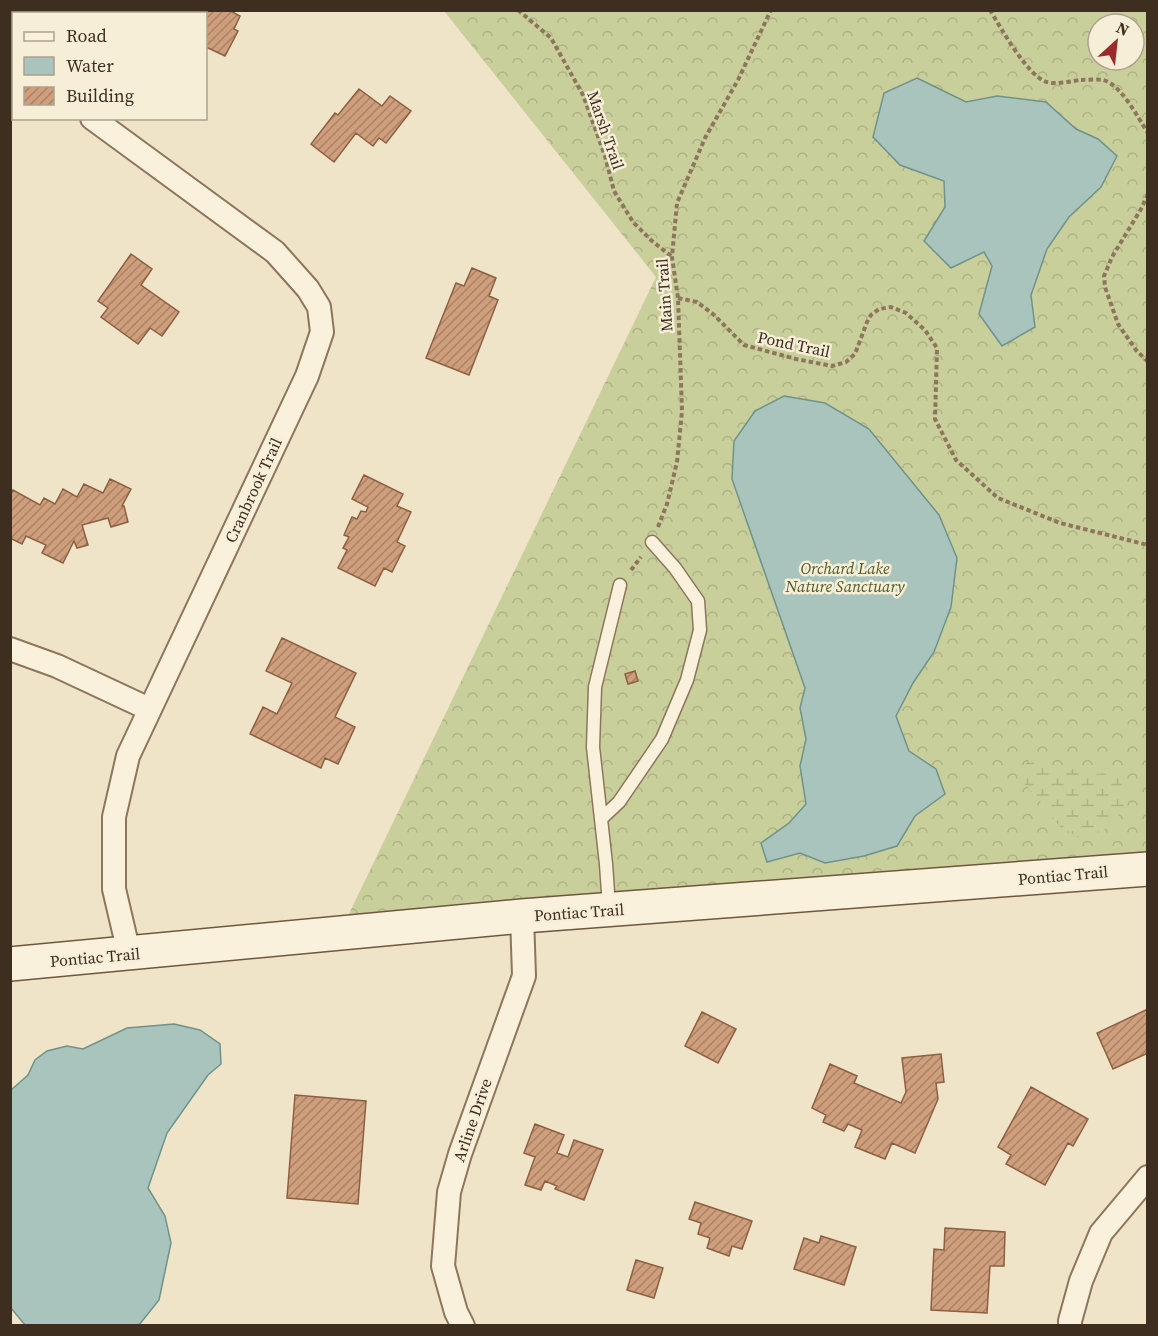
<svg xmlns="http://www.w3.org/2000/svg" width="1158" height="1336" font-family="'Source Serif 4',serif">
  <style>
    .forest { fill: url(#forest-crowns); fill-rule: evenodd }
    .wetland { fill: url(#wetland-marsh) }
    .water { fill: #a9c4bc; stroke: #6f938a; stroke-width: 1.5 }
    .building { fill: url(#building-hatch); stroke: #8d5f41; stroke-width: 1.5 }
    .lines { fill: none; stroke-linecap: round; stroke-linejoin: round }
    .service-casing { stroke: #8d765c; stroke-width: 15 }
    .minor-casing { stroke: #8d765c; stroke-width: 26 }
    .secondary-casing { stroke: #6f573f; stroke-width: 36 }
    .path { stroke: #8d765c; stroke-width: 4; stroke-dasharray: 4.5 3; stroke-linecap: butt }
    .service { stroke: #faf1dc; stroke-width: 12 }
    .minor { stroke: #faf1dc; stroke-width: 22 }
    .secondary { stroke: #faf1dc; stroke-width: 33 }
    .labels { text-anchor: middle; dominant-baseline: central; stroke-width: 5; stroke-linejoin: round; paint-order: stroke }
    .street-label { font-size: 16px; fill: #3d2e20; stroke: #f7eed8 }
    .park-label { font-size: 16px; font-style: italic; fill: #4d5a26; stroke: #f7eed8 }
  </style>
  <defs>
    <pattern id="forest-crowns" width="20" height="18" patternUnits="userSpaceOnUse" patternTransform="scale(1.5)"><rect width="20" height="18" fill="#c9cf9b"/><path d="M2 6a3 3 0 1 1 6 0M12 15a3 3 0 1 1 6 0" fill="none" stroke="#aeb285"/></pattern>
    <pattern id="wetland-marsh" width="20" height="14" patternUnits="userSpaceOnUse" patternTransform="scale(1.5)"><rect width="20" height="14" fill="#c9cf9b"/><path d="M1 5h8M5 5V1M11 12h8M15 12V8" fill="none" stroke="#aeb285"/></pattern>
    <pattern id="building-hatch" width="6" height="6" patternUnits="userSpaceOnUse" patternTransform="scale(1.5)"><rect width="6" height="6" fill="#cf9f7d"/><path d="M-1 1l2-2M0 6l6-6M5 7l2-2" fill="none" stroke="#a98266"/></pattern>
  </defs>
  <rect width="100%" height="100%" fill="#f0e4c8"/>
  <path class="forest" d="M444 11H1147V856L345 922 656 277ZM1098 24H1134V60H1098Z"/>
  <path class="wetland" d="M1031 757 1059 767 1120 777 1126 803 1111 826 1081 839 1059 826 1037 797 1017 776Z"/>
  <path class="water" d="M917 78 966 102 997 96 1046 102 1076 129 1098 139 1117 156 1101 187 1069 217 1047 249 1031 295 1035 327 1002 346 979 314 992 266 984 252 951 268 924 241 945 207 944 181 900 165 873 137 884 93Z
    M784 396 825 403 869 429 939 515 957 558 951 607 934 652 913 683 896 716 909 751 936 769 945 794 915 816 897 846 864 856 825 863 800 853 767 862 761 843 789 823 806 804 800 766 806 739 800 708 805 688 732 479 734 441 755 411Z
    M174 1024 200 1030 220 1044 221 1064 208 1075 167 1133 148 1188 165 1216 171 1243 159 1300 139 1325H25L11 1308V1090L28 1075 35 1060 47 1051 67 1046 83 1049 127 1028Z"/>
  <path class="building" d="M122 10H229L240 16 234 29 238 31 225 56 206 47V14H123L121 12Z
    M359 89 382 106 390 96 411 111 386 143 379 138 373 146 356 133 334 162 311 144 335 113 338 115Z
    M131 254 152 269 141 285 179 312 162 336 150 328 138 344 101 317 108 308 98 301Z
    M472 268 496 278 489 296 498 300 469 375 426 358 456 283 464 286Z
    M364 475 403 494 397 506 411 512 397 542 405 546 392 572 384 568 375 586 338 568 347 550 343 548 349 537 344 535 352 517 357 519 361 511 366 512 368 507 352 499Z
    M110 479 131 489 122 506H124L128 522 111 527 108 518 82 525 88 545 77 548 74 541 63 563 42 553 46 545 26 536 22 544 10 538V495L13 490 40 505 44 498 55 504 63 489 77 497 84 484 103 493Z
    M282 638 356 673 335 717 355 727 338 764 325 758 321 768 250 734 263 707 277 714 292 683 266 671Z
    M635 671 638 681 628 684 625 674Z
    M1148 1009V1053L1113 1069 1097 1033Z
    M702 1012 736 1029 718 1063 685 1046Z
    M941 1054 944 1082 936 1083 938 1099 915 1153 892 1143 885 1159 855 1147 862 1130 848 1124 844 1131 823 1122 826 1115 812 1108 830 1064 857 1076 854 1083 901 1103 906 1092 902 1058Z
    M1031 1087 1088 1119 1073 1146 1068 1143 1045 1185 1006 1164 1011 1155 998 1147Z
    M295 1095 366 1101 358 1204 287 1198Z
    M535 1124 564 1135 557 1153 568 1157 574 1140 603 1150 584 1200 555 1189 557 1186 545 1181 541 1190 525 1185 535 1157 524 1153Z
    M695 1202 752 1221 742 1249 732 1246 729 1256 707 1248 710 1238 698 1234 701 1223 689 1219Z
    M945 1228 1005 1232 1004 1266H990L987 1313 931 1310 934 1249 944 1250Z
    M821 1236 856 1247 844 1285 794 1269 804 1238 819 1243Z
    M636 1260 663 1268 654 1298 627 1290Z"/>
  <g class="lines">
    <defs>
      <path id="service" d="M601 819 619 802 662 739 687 680 700 630 698 601 675 568 652 542
        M609 907 606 864 593 747 595 687 620 585"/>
      <path id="minor" d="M10 59 14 61
        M92 118 275 252 308 289 319 307 322 332 307 376 128 756 114 817V889L129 953
        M10 649 57 666 149 709
        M463 1326 456 1312 443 1266 449 1192 460 1154 524 976 522 916
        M1070 1326V1321L1081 1281 1101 1233 1148 1177"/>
      <path id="secondary" d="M10 964 522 916 1148 869"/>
    </defs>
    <use href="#service" class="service-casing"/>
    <use href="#minor" class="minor-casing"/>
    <use href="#secondary" class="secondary-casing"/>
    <path class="path" d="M518 10 551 38 583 95 605 156 614 191 633 222 652 241 671 256
      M990 10C1001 28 1028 77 1047 82 1055 85 1072 81 1080 80 1087 80 1096 79 1103 80 1121 84 1138 118 1148 133
      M1148 194 1141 209 1112 257 1104 276 1105 287 1118 324 1136 350 1148 362
      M678 298 697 302 713 314 744 345 796 359 832 366 846 362 855 354 867 322 871 315 879 309 891 307 906 313 925 330 937 348 935 419 956 460 998 498 1060 523 1148 545
      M658 527 667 504 677 462 682 411 678 298 672 257 677 203 705 138 738 80 771 10
      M631 570 641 557"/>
    <use href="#service" class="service"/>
    <use href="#minor" class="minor"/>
    <use href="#secondary" class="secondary"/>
  </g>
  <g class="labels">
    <g class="street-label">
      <text transform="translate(606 130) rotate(71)">Marsh Trail</text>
      <text transform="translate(664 295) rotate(-94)">Main Trail</text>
      <text transform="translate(794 344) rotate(12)">Pond Trail</text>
      <text transform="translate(253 490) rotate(-65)">Cranbrook Trail</text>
      <text transform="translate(1063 875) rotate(-5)">Pontiac Trail</text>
      <text transform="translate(579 912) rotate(-4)">Pontiac Trail</text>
      <text transform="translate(95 957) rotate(-5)">Pontiac Trail</text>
      <text transform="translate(472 1120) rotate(-71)">Arline Drive</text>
    </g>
    <g class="park-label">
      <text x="845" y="568">Orchard Lake<tspan x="845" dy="18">Nature Sanctuary</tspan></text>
    </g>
  </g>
  <rect width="1158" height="1336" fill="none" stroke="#3d2e20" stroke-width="24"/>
  <rect x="12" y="12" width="195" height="108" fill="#f7eed8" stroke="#ada18e" stroke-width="1.5"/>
  <rect x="24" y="32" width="30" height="9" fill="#faf1dc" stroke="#ada18e" stroke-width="1.5"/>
  <text x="66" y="42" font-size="18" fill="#3d2e20">Road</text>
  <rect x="24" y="57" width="30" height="18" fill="#a9c4bc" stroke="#ada18e" stroke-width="1.5"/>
  <text x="66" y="72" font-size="18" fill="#3d2e20">Water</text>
  <rect x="24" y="87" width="30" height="18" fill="url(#building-hatch)" stroke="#ada18e" stroke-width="1.5"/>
  <text x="66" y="102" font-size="18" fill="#3d2e20">Building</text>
  <g transform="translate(1116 42) rotate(27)"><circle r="28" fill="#f7eed8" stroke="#ada18e" stroke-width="1.5"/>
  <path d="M0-4.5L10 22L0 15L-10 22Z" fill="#9e2a2b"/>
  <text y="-9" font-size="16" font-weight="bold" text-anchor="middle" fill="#3d2e20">N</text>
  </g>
</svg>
